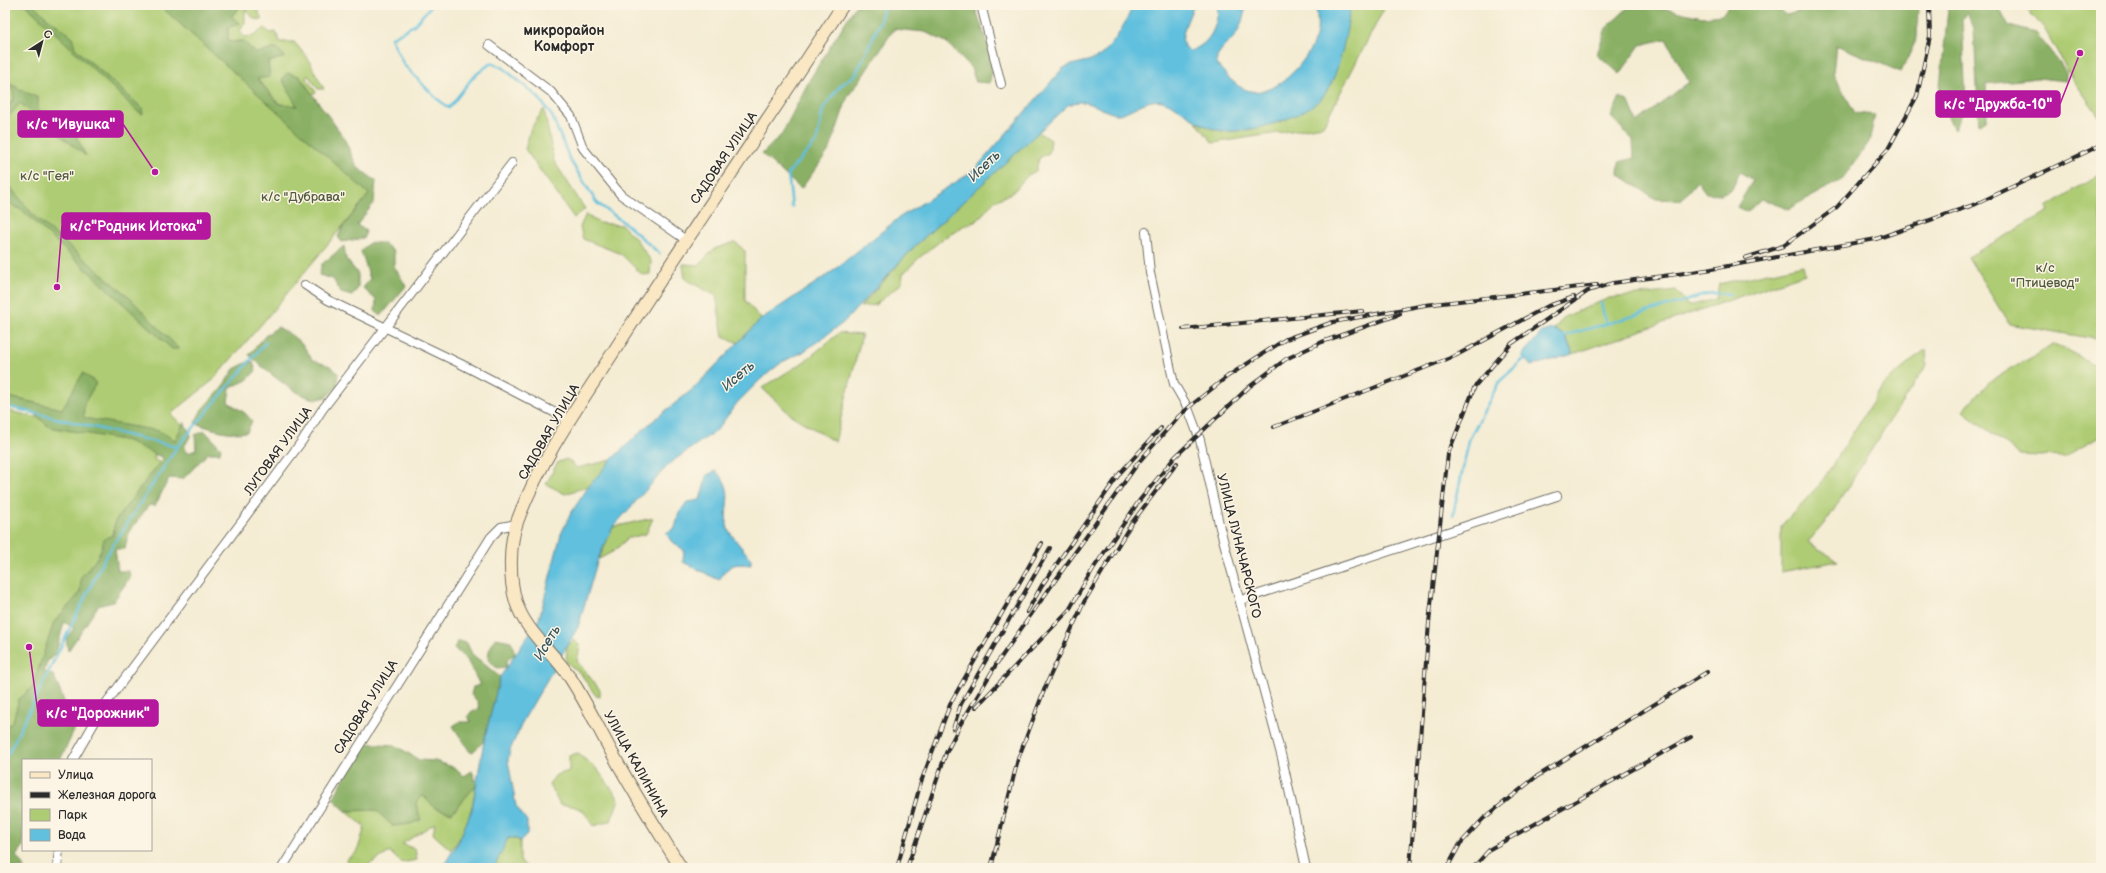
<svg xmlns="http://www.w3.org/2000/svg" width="2106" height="873" font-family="'Balsamiq Sans',sans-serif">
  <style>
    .green { fill: #aecc73; stroke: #6c7c4f }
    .forest { fill: #8ab065; stroke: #5a6e48 }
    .water { fill: #60c0de; stroke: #467684 }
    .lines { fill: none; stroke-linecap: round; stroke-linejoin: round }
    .stream { stroke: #60c0de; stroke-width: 2.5 }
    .street-casing { stroke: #716f66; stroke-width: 10 }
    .secondary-casing { stroke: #716f66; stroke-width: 14 }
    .street { stroke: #fff; stroke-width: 8 }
    .secondary { stroke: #fae7c3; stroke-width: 12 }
    .rail-casing { stroke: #2b2b2b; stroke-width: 4 }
    .rail { stroke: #fcf5e5; stroke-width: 2.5; stroke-dasharray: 8; stroke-linecap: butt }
    .labels { text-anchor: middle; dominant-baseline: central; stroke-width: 3; stroke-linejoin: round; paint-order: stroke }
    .street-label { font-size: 13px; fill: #2b2b2b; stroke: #fcf5e5 }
    .park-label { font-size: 13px; fill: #525b41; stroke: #fcf5e5 }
    .neighbourhood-label { font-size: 14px; font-weight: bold; fill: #2b2b2b; stroke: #fcf5e5 }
    .water-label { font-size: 14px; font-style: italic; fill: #3b5861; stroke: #fcf5e5 }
    .leader { fill: none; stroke: #b5179e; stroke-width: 1.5 }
    .callout-dot { fill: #b5179e; stroke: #fcf5e5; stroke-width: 1.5 }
    .callout { fill: #b5179e; stroke: #b5179e; stroke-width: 1.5 }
    .callout-label { font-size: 14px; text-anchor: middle; font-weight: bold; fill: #fff }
  </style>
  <rect width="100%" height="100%" fill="#fcf5e5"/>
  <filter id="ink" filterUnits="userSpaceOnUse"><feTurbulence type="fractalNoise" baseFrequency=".025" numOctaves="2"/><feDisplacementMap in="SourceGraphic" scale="8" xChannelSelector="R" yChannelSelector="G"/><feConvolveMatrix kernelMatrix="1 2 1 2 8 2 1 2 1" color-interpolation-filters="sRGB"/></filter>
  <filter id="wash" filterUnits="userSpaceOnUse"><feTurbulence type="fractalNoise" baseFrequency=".012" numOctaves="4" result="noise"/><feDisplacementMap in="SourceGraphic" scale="16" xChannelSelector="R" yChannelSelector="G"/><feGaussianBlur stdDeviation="0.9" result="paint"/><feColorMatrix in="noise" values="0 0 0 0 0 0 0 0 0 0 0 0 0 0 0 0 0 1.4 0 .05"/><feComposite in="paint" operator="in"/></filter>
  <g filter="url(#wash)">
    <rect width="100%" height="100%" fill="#f4ecd3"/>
    <path class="green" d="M5 5H161L371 192 260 326 212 381 171 414 184 427 175 442 5 403Z
      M238 5H256L262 20 254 19 245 9V23L240 31 244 37 253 36 265 28 270 33 276 32 280 42H294L307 57 324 89H318L308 75 306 78 316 92 312 94 299 76 282 79 298 106 279 104 257 78 268 62 285 57 277 48 255 54 243 41 228 42V28L239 23 231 16 238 10Z
      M1349 5H1386L1323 126 1213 143 1196 122 1213 129 1228 132 1280 122 1312 106 1341 51Z
      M2023 5H2101V119L2072 78 2044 28Z
      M544 109 554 161 585 209 574 218 525 149 531 128Z
      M1038 132 1051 140 1049 153 1039 158 1036 171 1028 175 1013 192 993 202 977 221 963 226 944 238 920 257 903 274 902 283 875 305 860 307 915 246Z
      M2101 173V340L2009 324 1968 257 2049 211 2047 207Z
      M586 214 599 223 622 225 636 239 651 261 650 274 642 275 621 254 583 239 580 227Z
      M735 242 745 251V300L761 319 738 343 723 336 716 296 685 279 683 264 699 265 714 249Z
      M1803 265 1805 274 1573 354 1566 337 1554 329 1564 317 1609 298 1677 291 1688 306 1716 299 1719 284Z
      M839 333 862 335 835 442 791 415 762 388 805 361Z
      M2055 344 2101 368V436L2064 457 2020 455 1963 411 1990 381Z
      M1926 349 1927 365 1885 428 1828 519 1808 542 1838 561 1781 572V526L1821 483 1884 384Z
      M5 410 158 446 154 459 160 463 99 553 5 741Z
      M567 459 577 468 611 460 589 486 565 494 546 484 558 462Z
      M653 518 646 534 628 538 614 551 599 559 613 527Z
      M574 640 580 646 577 661 600 690V697L596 696 581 674 566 662 567 645Z
      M577 753 597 769 619 799 611 821 593 826C585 810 578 805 560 805L549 784 556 775 569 771V756Z
      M477 784C472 807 467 832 451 850L433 834 435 823 402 844 415 849 417 860 401 863 390 852 363 868H350L346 860 357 852 365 827 346 811 376 810 393 826 416 804 422 795 435 808 452 813Z
      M512 837 520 841V861L528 868H494L506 840Z"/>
    <path class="forest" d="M26 5H34L46 17 72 36 75 48 142 108 143 114 137 111Z
      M159 5H169L171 7 173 5H238V10L231 16 240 23 228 28V42L243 41 256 53 277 48 285 57 268 62 270 77 257 79 279 104 297 106 282 79 287 73 299 76 343 136 357 167 376 181 374 203 357 225 366 231 364 238 342 242 338 237 342 228 369 194Z
      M856 5H974L993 59 990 83 976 82 971 68 946 42 925 32 894 29 858 83 848 96 830 149 801 189 762 154 782 134 810 79Z
      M1631 5H1648L1702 17 1722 15 1729 5H1773L1787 15 1819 5H1918L1917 38 1901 72 1836 45 1833 73 1855 113 1875 115 1869 142 1843 179 1788 209 1761 199 1747 212 1737 207 1753 180 1740 172 1732 189 1721 194 1706 193 1697 181 1681 200 1656 199 1618 174 1619 162 1634 158 1633 140 1611 117 1620 97 1629 102 1637 122 1689 82 1666 39 1640 45 1620 74 1597 54 1606 28Z
      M1950 5H1998L2009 26 2036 33 2066 71V81L2037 78 1986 84 1987 119 1979 125 1974 28 1967 12 1962 19 1966 105 1954 130 1939 96 1948 10Z
      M5 79 8 83 38 98V110L75 134 86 156 20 103 5 121V109L14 99 13 91 5 83Z
      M5 187 11 188 36 218 128 296 179 349H172L23 211 5 201Z
      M369 243H384L394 252V266L406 286 381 316 375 311 376 300 363 288 370 279 361 251Z
      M344 246 346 259 358 274V288L352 296 341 293 333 279 319 275 322 264Z
      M278 327C293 335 305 344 312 360L330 366 338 373 337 387C333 390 329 395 325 397 306 408 263 367 249 355L266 335Z
      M248 362H253L256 371 247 380 230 388 228 402 245 413 252 421 247 432C230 435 211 429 195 423L202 409 222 388 234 369Z
      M83 373 96 383 84 404V418L159 431 175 440 184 422 191 435 184 447 188 453 196 450 195 435 205 431 221 448 220 453H208L183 479 169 478 155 506 149 505 129 532 125 549H115L118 571H129L130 577 113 602 98 606 68 651 66 639 74 628 64 622 56 653 47 662 44 671 54 676 71 719 74 731 60 760H23V847L16 856 25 868H9L5 865V729L13 721 19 699 32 688 54 622 80 593 81 577 99 556 104 539 113 535 115 521 163 458 128 441 49 427 34 413 5 407V396L62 409Z
      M495 638 511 641 515 654 507 660 506 667 497 668 488 660 489 651Z
      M458 641 467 643 472 654 500 677 484 741 473 752H470L453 726 459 722H471L468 716 472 711 479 710 478 702 471 695 473 687 480 685 467 660 454 648Z
      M363 743 395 745 419 760 435 761 456 768 464 776 472 771 477 784 452 813 435 808 422 795 416 804 421 820 410 824 393 826 376 810 346 811 333 799Z"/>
    <path class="water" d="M1133 5H1194C1190 16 1173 45 1190 51 1211 44 1218 25 1218 5H1246C1244 15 1242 24 1237 33 1231 43 1214 51 1217 64 1225 74 1236 88 1250 91 1278 97 1311 58 1317 33 1318 24 1317 14 1316 5H1349L1350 10C1346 35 1340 73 1325 94 1308 118 1240 138 1213 129 1195 123 1178 105 1162 101 1146 97 1127 115 1116 114 1097 110 1088 96 1068 105L915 246 843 323 803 352 782 362 761 379 737 403 717 430 670 463 613 527 598 559 578 627 524 719 510 750 508 760 516 806 527 821V834L520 841 515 838H508L494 868H442L459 841 472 809 484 741 500 677 539 619 561 534 571 513 589 486 611 460 649 424 693 389 761 319 829 274 900 217 964 177 977 167 1063 68C1073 63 1085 63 1096 58 1111 51 1127 21 1133 5Z
      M1554 329 1566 337 1573 354 1531 366 1522 355 1542 332Z
      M716 471C738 493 721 505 728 529 730 534 746 553 751 559V565C732 563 730 564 719 580L683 562 684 550 671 541 666 533 675 528 679 513 687 502 700 500 707 475Z"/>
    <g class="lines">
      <path class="stream" d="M432 5 414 25 391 38 404 65 436 98 449 108 473 77 491 63 502 67 538 97 552 116 570 160 597 203 626 224 660 254
        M792 207 788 173 817 141 823 109 840 86 856 74 880 22 884 5
        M1601 303 1606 324 1712 293 1730 294
        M1562 336 1606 324
        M5 406 177 447
        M1453 515 1469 440 1499 382 1526 357
        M5 760 104 559 177 447 266 342"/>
    </g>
  </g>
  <g filter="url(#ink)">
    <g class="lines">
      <defs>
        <path id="street" d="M981 5 1001 84
          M489 45 551 92 571 116 583 148 621 195 686 240
          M1146 232 1150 273 1174 384 1188 408 1200 440 1220 528 1282 758 1306 868
          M305 285 328 300 461 364 569 420
          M1241 600 1557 496
          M73 760 104 706 302 441 322 410 512 163
          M57 868 59 850
          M282 868 491 537 501 527 517 524"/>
        <path id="secondary" d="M681 868C659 832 636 797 616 760 600 732 587 703 569 676 553 652 525 631 516 602 509 579 509 545 517 522 542 454 587 394 625 334 697 223 771 115 843 5"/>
      </defs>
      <use href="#street" class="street-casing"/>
      <use href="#secondary" class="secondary-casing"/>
      <use href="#street" class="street"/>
      <use href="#secondary" class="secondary"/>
      <defs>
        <path id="rail" d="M1745 258 1783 246 1837 207 1888 149 1917 96 1930 36 1929 5
          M1183 329 1363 311
          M1274 427 1455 356 1548 306 1574 297
          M1027 612 1042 585 1120 473 1161 428
          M976 707 1069 610 1093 569 1139 501 1175 457 1249 387 1286 359 1322 342 1400 314
          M953 729 961 704 1050 548
          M897 868 921 782 951 702 1042 543
          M907 868 946 753 960 725 997 663 1138 463 1178 417 1194 403 1228 376 1286 339 1333 322 1425 305 1597 285
          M991 868 1018 759 1046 685 1084 602 1131 524 1177 463
          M1410 868 1429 623 1448 454 1475 386 1511 344 1588 291 1613 283 1706 270 1876 239 1976 204 2101 145
          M1447 868 1460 844 1483 819 1536 777 1707 672
          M1473 868 1490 849 1691 737"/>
      </defs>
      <use href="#rail" class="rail-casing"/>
      <use href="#rail" class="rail"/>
    </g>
  </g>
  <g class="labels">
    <g class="street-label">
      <text transform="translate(724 158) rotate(-56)">САДОВАЯ УЛИЦА</text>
      <text transform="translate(549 432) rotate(-60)">САДОВАЯ УЛИЦА</text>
      <text transform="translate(278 451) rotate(-54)">ЛУГОВАЯ УЛИЦА</text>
      <text transform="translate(1239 546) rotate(76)">УЛИЦА ЛУНАЧАРСКОГО</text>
      <text transform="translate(366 707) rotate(-58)">САДОВАЯ УЛИЦА</text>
      <text transform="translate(636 764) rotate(61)">УЛИЦА КАЛИНИНА</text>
    </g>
    <g class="park-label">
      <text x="47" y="176">к/с "Гея"</text>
      <text x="303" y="197">к/с "Дубрава"</text>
      <text x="2045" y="268">к/с<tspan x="2045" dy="15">"Птицевод"</tspan></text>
    </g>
    <g class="neighbourhood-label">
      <text x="564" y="30">микрорайон<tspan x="564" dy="16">Комфорт</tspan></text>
    </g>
    <g class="water-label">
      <text transform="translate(984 166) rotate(-44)">Исеть</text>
      <text transform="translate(738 376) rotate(-40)">Исеть</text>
      <text transform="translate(547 643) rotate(-59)">Исеть</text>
    </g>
  </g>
  <path class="leader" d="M2080 53L2060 104M155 172L123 124M57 287L62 226M29 647L38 713"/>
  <g class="callout-dot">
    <circle cx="2080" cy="53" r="4"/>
    <circle cx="155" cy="172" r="4"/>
    <circle cx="57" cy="287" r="4"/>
    <circle cx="29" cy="647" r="4"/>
  </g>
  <g class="callout">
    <rect x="1936" y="91" width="124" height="26" rx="4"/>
    <rect x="18" y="111" width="105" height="26" rx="4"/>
    <rect x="62" y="213" width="148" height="26" rx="4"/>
    <rect x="38" y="700" width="120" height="26" rx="4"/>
  </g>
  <g class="callout-label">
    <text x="1998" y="109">к/с "Дружба-10"</text>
    <text x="71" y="129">к/с "Ивушка"</text>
    <text x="136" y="231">к/с"Родник Истока"</text>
    <text x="98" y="718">к/с "Дорожник"</text>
  </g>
  <rect width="2106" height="873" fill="none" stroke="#fcf5e5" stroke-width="20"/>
  <rect x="22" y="759" width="130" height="92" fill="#fcf5e5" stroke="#a8a49b"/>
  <rect x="30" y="772" width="20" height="6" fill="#fae7c3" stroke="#a8a49b"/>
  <text x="58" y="779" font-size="12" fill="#2b2b2b">Улица</text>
  <rect x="30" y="792" width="20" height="6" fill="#2b2b2b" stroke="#a8a49b"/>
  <text x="58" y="799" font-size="12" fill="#2b2b2b">Железная дорога</text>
  <rect x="30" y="809" width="20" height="12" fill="#aecc73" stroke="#a8a49b"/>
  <text x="58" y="819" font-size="12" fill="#2b2b2b">Парк</text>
  <rect x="30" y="829" width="20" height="12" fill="#60c0de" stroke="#a8a49b"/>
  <text x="58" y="839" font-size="12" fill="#2b2b2b">Вода</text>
  <g transform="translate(42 42) rotate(36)" stroke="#fcf5e5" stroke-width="3" paint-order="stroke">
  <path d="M0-3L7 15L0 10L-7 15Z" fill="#2b2b2b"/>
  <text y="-6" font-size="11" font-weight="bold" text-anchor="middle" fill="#2b2b2b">С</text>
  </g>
</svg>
